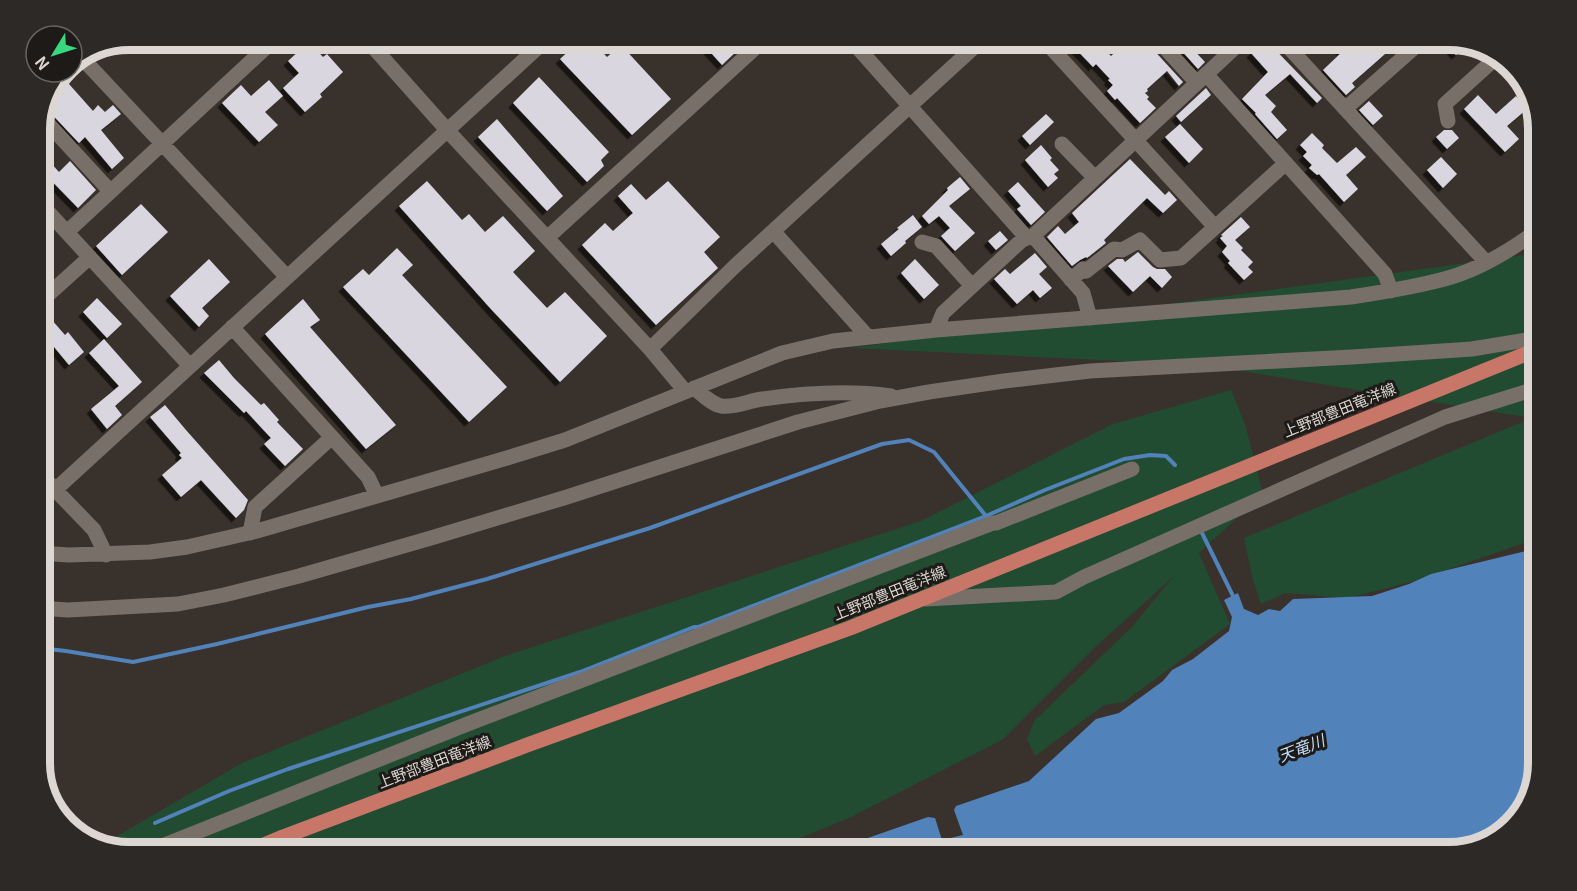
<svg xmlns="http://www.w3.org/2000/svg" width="1577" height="891" font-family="Georgia,'Noto Sans JP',serif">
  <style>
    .green { fill: #214c32 }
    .water { fill: #5182ba }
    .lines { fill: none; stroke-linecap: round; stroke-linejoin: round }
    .stream { stroke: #5182ba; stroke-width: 4 }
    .building { fill: #dad6e0; filter: url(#shadow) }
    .minor { stroke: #786f69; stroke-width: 15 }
    .major { stroke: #c87667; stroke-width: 15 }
    .labels { text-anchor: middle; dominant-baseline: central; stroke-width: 6; stroke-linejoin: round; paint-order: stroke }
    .street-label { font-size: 15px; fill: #dcd7d3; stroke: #1d1a17 }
    .water-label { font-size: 16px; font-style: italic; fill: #c1dcfb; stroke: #1d1a17 }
    .rim { fill: none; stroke: #dcd7d3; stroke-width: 8 }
  </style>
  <defs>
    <filter id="shadow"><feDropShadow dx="-4.5" dy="4.5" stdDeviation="0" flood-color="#0009"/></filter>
  </defs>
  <rect width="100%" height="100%" fill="#39312b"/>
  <path class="green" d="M1538 253V538L1415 581 1348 598 1285 593 1261 604 1253 580 1244 538 1532 418 1204 365 852 348Z
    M1231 390 1245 424 1263 494 1199 553 1230 624 1124 702 1104 705 1035 756 1027 739 1035 720 1132 627 1173 577 1093 649 1002 740 851 817 766 852H336L329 843 318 852H129L102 845 242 763 505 656 921 521 1113 424Z"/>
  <path class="water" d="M1538 548V763L1526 807 1493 840 1449 852H865L862 840 928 817 935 818 942 840 963 835 954 810 956 806 1029 781 1096 719 1119 713 1163 681 1172 670 1193 659 1229 631 1232 617 1224 600 1238 593 1244 609 1258 615 1269 609 1280 611 1293 599 1372 596 1409 584 1431 574Z"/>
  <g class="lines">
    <path class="stream" d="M1202 533 1235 600
      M39 648 66 651 133 662 217 644 368 607 411 599 487 579 650 528 882 444 909 440 934 452 986 516
      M155 823 229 791 288 769 580 672 694 627H698L986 516 1045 490 1124 459 1150 455 1166 456 1175 465"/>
  </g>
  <path class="building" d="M291 39H306L323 57 327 54 343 72 320 94 322 97 305 112 283 88 299 73 288 61 300 50Z
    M582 39H590L607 57 621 45 671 99 632 135 560 59Z
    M709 39H734L741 47 722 65 703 44Z
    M1081 39H1095L1111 56 1130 39H1148L1150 46 1183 82 1179 86 1167 71 1147 89 1148 91 1145 93 1149 97 1147 99 1156 108 1140 123 1117 98 1115 100 1107 91 1113 85 1108 80 1110 79 1096 64 1093 67 1073 46Z
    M1329 39H1371L1385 54 1352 83 1355 87 1346 95 1323 70 1342 52Z
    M1442 39H1448L1468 44 1456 55Z
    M1266 40 1322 98 1317 103 1290 74 1265 95 1276 106 1271 112 1287 130 1277 139 1255 114 1256 113 1242 99 1268 72 1251 53Z
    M1188 44 1205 62 1198 69 1181 50Z
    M61 75 93 111 98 105 105 112 113 105 121 114 101 130 124 158 112 169 85 137 79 143 46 108Z
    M539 77 609 152 601 160 604 166 587 182 513 103Z
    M269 80 283 96 265 112 278 125 259 142 222 103 241 85 251 96Z
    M1206 88 1211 95 1181 122 1176 116Z
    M1478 95 1496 114 1516 96 1527 109 1507 126 1519 139 1505 152 1464 109Z
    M1369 101 1383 116 1373 125 1359 110Z
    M1046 114 1054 122 1030 145 1022 136Z
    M497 119 563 196 547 211 478 137Z
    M1180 124 1203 149 1189 163 1165 137Z
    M1444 130H1452L1459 138 1447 149 1436 137Z
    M1312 133 1324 145 1322 148 1337 163 1356 147 1366 157 1346 175 1358 189 1344 202 1319 174 1317 175 1309 168 1312 165 1303 156 1307 152 1300 145Z
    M1041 145 1052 158 1050 160 1059 170 1054 174 1058 178 1048 187 1025 160Z
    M39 150 59 172 70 161 96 190 78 208 45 174 39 180Z
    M1441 157 1457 174 1443 188 1427 170Z
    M1130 159 1165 195 1169 191 1177 200 1163 213 1147 198 1104 240 1106 243 1087 258 1086 257 1080 260 1072 266 1047 237 1058 226 1065 234 1079 222 1072 213Z
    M960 177 970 189 949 206 975 233 955 251 941 236 950 228 939 216 929 224 922 216 948 190 947 188Z
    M427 181 462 220 469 214 485 232 503 216 535 251 513 272 547 308 565 292 607 336 560 382 490 308 399 206Z
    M668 181 720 237 704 252 718 268 656 325 582 245 605 223 613 231 633 213 618 196 631 184 646 200Z
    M1018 182 1045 212 1031 225 1017 209 1021 206 1008 191Z
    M141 204 168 232 122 275 96 246Z
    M913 215 922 227 905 241 906 243 891 256 881 244 899 229 897 228Z
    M1241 217 1250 227 1235 240 1243 248 1241 250 1253 262 1248 267 1253 272 1244 280 1228 263 1230 261 1222 252 1227 246 1220 238 1223 236 1221 235Z
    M1000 231 1008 240 996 250 988 241Z
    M397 248 413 265 402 275 507 387 469 422 343 287 363 269 369 275Z
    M1138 252 1153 267 1157 269H1165L1172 277 1162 288 1150 276 1133 292 1108 266 1117 259H1123L1125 262Z
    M1035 253 1047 267 1039 274 1052 288 1040 298 1033 290 1017 304 994 279 1005 269 1010 274Z
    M209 259 230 282 202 308 209 316 199 327 170 296Z
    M915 259 939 285 924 299 901 273Z
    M97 298 122 324 107 338 83 312Z
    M303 299 320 320 310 327 396 425 366 449 265 334Z
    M44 311 65 335 68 332 84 352 69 365 50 342 47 344 39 335V313Z
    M104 339 142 382 115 406 122 415 107 429 91 409 119 386 89 353Z
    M219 360 234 378 261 405 264 403 279 420 277 422 303 449 285 466 264 444 271 438 246 411 244 413 204 373Z
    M165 405 186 430 248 500 244 510 236 518 201 480 181 497 162 475 182 458 179 455 181 453 150 417Z"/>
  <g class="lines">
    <path class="minor" d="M366 39 447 130 650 349 685 391
      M850 39 1027 238
      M1043 39 1215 227
      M1157 39 1197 83
      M1281 39 1486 262
      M82 58 287 277
      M1206 74 1385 274 1391 291
      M1345 109 1424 39
      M42 117 110 191
      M1448 121 1445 104 1498 56
      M1062 144 1095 178
      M39 202 190 366
      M773 231 868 337
      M67 232 275 39
      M1033 236 1083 293 1090 318
      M547 238 765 39
      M922 242 936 246 972 286
      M1071 280 1083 269 1086 271 1114 249 1122 250 1140 240 1160 260 1181 258 1286 163
      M39 303 90 257
      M232 327 368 477 377 496
      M936 330 943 313 1022 240 1033 236 1244 39
      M650 349 735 266 983 39
      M694 388C702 394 711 404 721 406 735 408 748 401 762 399 804 393 849 390 891 396
      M39 473 94 530 106 555
      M55 490 547 39
      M250 533 255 507 332 437
      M39 553 69 555 150 552 187 547 257 531 507 458 565 440 782 353 833 341 936 330 1351 297C1384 292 1416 287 1448 278 1480 269 1511 250 1538 230
      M926 599 1056 592 1084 577 1445 417 1538 388
      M39 608 68 610 178 604 224 595 299 576 431 538 567 497 798 422 880 401 929 392 1004 381 1090 371 1352 357 1472 349 1538 338
      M147 852 470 723 993 523H996L1132 469"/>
    <path class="major" d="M247 852 283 837 527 745 850 628 1538 349"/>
  </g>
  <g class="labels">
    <g class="street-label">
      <text transform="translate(1339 409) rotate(-22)">上野部豊田竜洋線</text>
      <text transform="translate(889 592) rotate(-22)">上野部豊田竜洋線</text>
      <text transform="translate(434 761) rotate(-21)">上野部豊田竜洋線</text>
    </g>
    <g class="water-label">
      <text transform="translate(1301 747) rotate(-21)">天竜川</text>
    </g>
  </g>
  <path d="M0 0H1577V891H0ZM129 50H1449A79 79 0 0 1 1528 129V763A79 79 0 0 1 1449 842H129A79 79 0 0 1 50 763V129A79 79 0 0 1 129 50Z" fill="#2c2926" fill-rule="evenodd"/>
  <path class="rim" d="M129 50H1449A79 79 0 0 1 1528 129V763A79 79 0 0 1 1449 842H129A79 79 0 0 1 50 763V129A79 79 0 0 1 129 50Z"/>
  <g transform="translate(54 54) rotate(232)"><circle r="28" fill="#1d1a17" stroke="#696662" stroke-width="1.5"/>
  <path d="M0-4.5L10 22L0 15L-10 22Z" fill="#37d880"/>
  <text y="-9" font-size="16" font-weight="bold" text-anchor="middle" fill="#dcd7d3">N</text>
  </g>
</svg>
